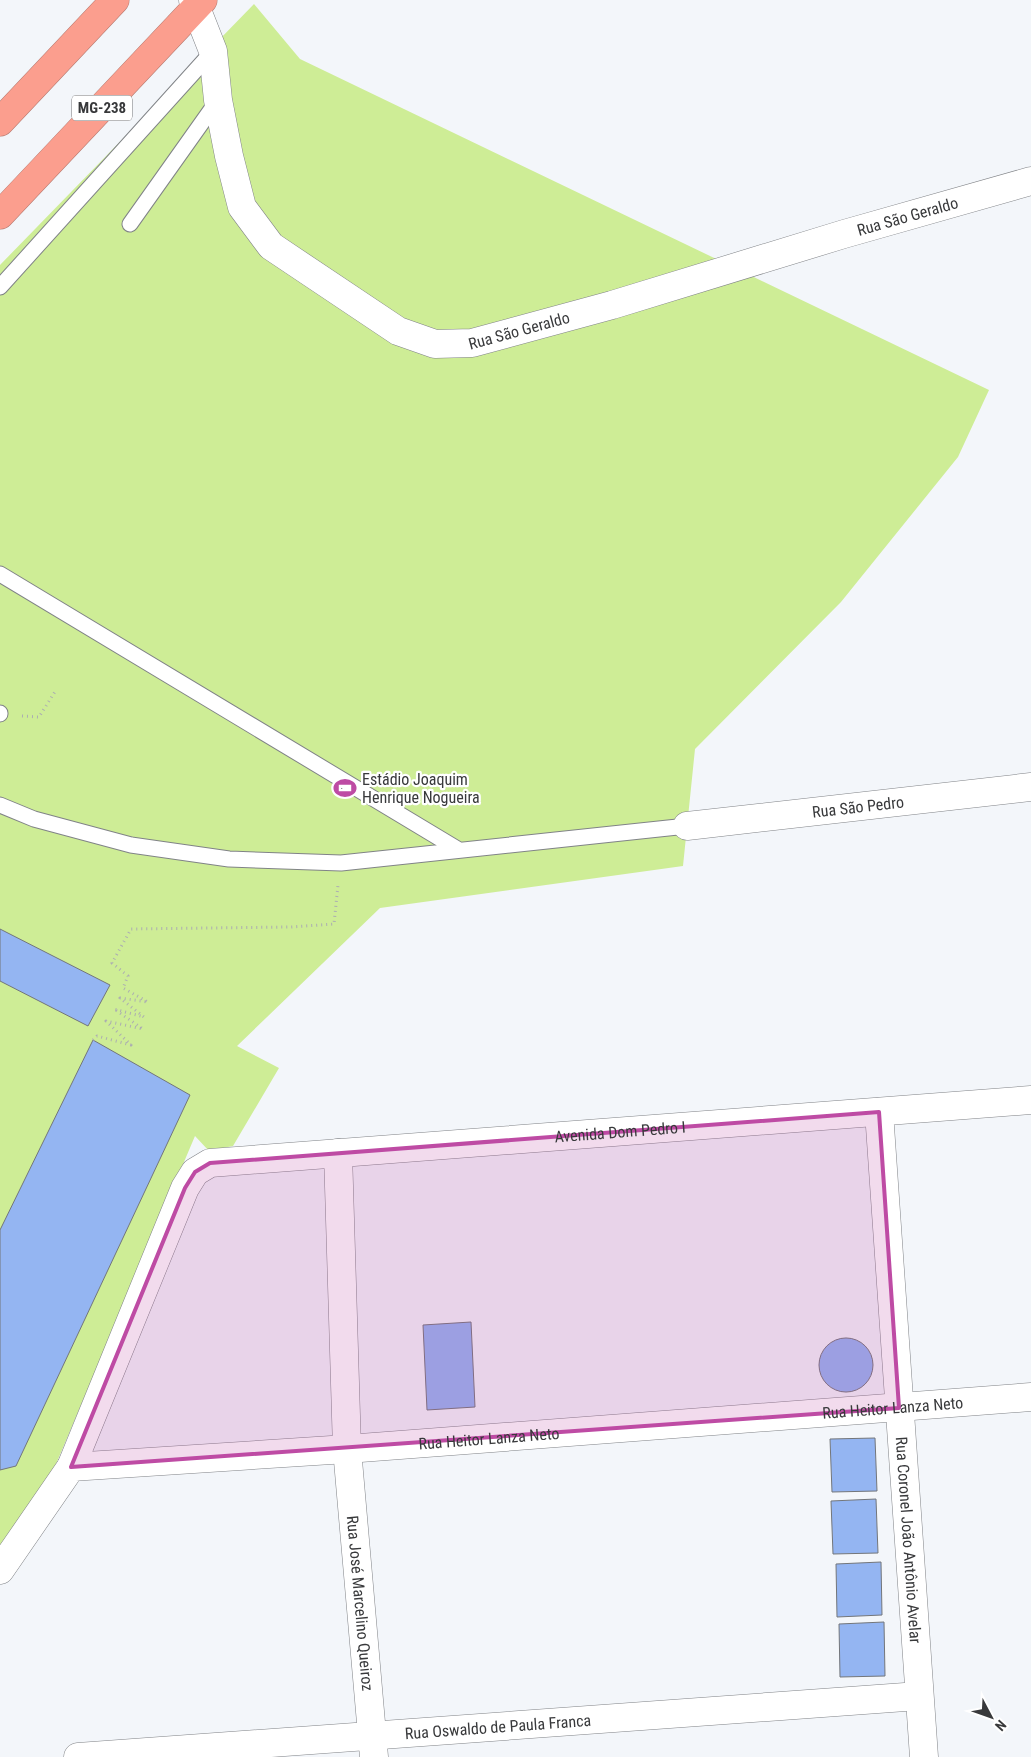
<svg xmlns="http://www.w3.org/2000/svg" width="1031" height="1757" font-family="'Roboto Condensed',sans-serif">
  <style>
    .green { fill: #ceed96 }
    .building { fill: #94b5f2; stroke: #73767a }
    .lines { fill: none; stroke-linecap: round; stroke-linejoin: round }
    .lane-casing { stroke: #808387; stroke-width: 17 }
    .street-casing { stroke: #808387; stroke-width: 29 }
    .highway-casing { stroke: #b77b71; stroke-width: 29 }
    .path { stroke: #acaeb1; stroke-width: 3; stroke-dasharray: 1 4; stroke-linecap: butt }
    .lane { stroke: #fff; stroke-width: 15 }
    .street { stroke: #fff; stroke-width: 28 }
    .highway { stroke: #fb9e8e; stroke-width: 28 }
    .marked { fill: #be4ba4; fill-opacity: 0.2; stroke: #be4ba4; stroke-width: 4; stroke-linejoin: round }
    .labels { text-anchor: middle; dominant-baseline: central; stroke-width: 4.5; stroke-linejoin: round; paint-order: stroke }
    .shield { fill: #fff; stroke: #747476; stroke-width: 1 }
    .shield-label { font-size: 15px; font-weight: bold; fill: #38393b }
    .street-label { font-size: 16px; fill: #38393b; stroke: #fff }
    .poi-label { font-size: 16px; fill: #38393b; stroke: #fff; text-anchor: start }
  </style>
  <rect width="100%" height="100%" fill="#f3f6fa"/>
  <path class="green" d="M254 4 300 59 989 390 958 457 841 602 695 749 683 866 380 908 237 1046 279 1068 233 1146 209 1151 195 1136 45 1490 0 1550V265Z"/>
  <path class="building" d="M0 929 110 985 88 1026 0 981Z
    M93 1040 190 1095 16 1466 0 1470V1230Z
    M471 1322 475 1407 427 1410 423 1325Z
    M819 1365a27 27 0 1 1 54 0a27 27 0 1 1-54 0Z
    M875 1438 877 1491 832 1492 830 1439Z
    M876 1499 878 1553 833 1554 831 1501Z
    M881 1562 882 1615 837 1617 836 1564Z
    M884 1622 885 1676 840 1677 839 1624Z"/>
  <g class="lines">
    <defs>
      <path id="lane" d="M130 224 218 100
        M0 287 213 51
        M0 574 459 850
        M0 713V714
        M0 805 34 819 131 845 229 859 341 863 687 826"/>
      <g id="street">
        <path id="s1" d="M193 0 213 51 218 100 229 156 242 207 271 246 398 331 435 344 472 343 612 305 844 234 1031 181"/>
        <path id="s2" d="M687 826 1031 787"/>
        <path id="s3" d="M879 1112 924 1757"/>
        <path id="s4" d="M338 1153 347 1449 374 1757"/>
        <path id="s5" d="M71 1467 185 1188 195 1172 210 1163 1031 1100"/>
        <path id="s6" d="M0 1570 71 1467 347 1449 1031 1397"/>
        <path id="s7" d="M78 1757 919 1696"/>
      </g>
      <path id="highway" d="M0 122 115 0
        M0 215 203 0"/>
    </defs>
    <use href="#lane" class="lane-casing"/>
    <use href="#street" class="street-casing"/>
    <use href="#highway" class="highway-casing"/>
    <path class="path" d="M22 716 39 717 56 690
      M93 1040 97 1036 131 1045 106 1021 143 1029 114 1009 144 1017 120 998 148 1002 123 988 128 976 112 963 131 929 291 927 334 924 338 885"/>
    <use href="#lane" class="lane"/>
    <use href="#street" class="street"/>
    <use href="#highway" class="highway"/>
  </g>
  <path class="marked" d="M879 1112 899 1408 71 1467 185 1188 195 1172 210 1163Z"/>
  <defs>
    <symbol id="stadium-bare" viewBox="-9 -9 18 18"><path d="M0-5a6.5 5 0 1 0 0 10a6.5 5 0 1 0 0-10ZM-3.5-1.8h7v3.6h-7Z" fill="#be4ba4" stroke="#fff" stroke-width="2.5" paint-order="stroke"/></symbol>
  </defs>
  <g fill-rule="evenodd">
    <use href="#stadium-bare" x="329" y="772" width="32" height="32"/>
  </g>
  <g class="labels">
    <rect class="shield" x="72" y="95.5" width="60" height="25" rx="4"/>
    <g class="shield-label">
      <text x="102" y="108">MG-238</text>
    </g>
    <g class="street-label">
      <text stroke="none"><textPath href="#s1" startOffset="945">Rua São Geraldo</textPath></text>
      <text stroke="none"><textPath href="#s1" startOffset="540">Rua São Geraldo</textPath></text>
      <text stroke="none"><textPath href="#s2" startOffset="172">Rua São Pedro</textPath></text>
      <text stroke="none"><textPath href="#s5" startOffset="749">Avenida Dom Pedro I</textPath></text>
      <text stroke="none"><textPath href="#s6" startOffset="949">Rua Heitor Lanza Neto</textPath></text>
      <text stroke="none"><textPath href="#s6" startOffset="544">Rua Heitor Lanza Neto</textPath></text>
      <text stroke="none"><textPath href="#s3" startOffset="429">Rua Coronel João Antônio Avelar</textPath></text>
      <text stroke="none"><textPath href="#s4" startOffset="451">Rua José Marcelino Queiroz</textPath></text>
      <text stroke="none"><textPath href="#s7" startOffset="421">Rua Oswaldo de Paula Franca</textPath></text>
    </g>
    <g class="poi-label">
      <text x="362" y="779">Estádio Joaquim<tspan x="362" dy="18">Henrique Nogueira</tspan></text>
    </g>
  </g>
  <g transform="translate(991 1717) rotate(131)" stroke="#ffffff" stroke-width="4" paint-order="stroke">
  <path d="M0-4L9 19L0 12L-9 19Z" fill="#38393b"/>
  <text y="-8" font-size="14" font-weight="bold" text-anchor="middle" fill="#38393b">N</text>
  </g>
</svg>
